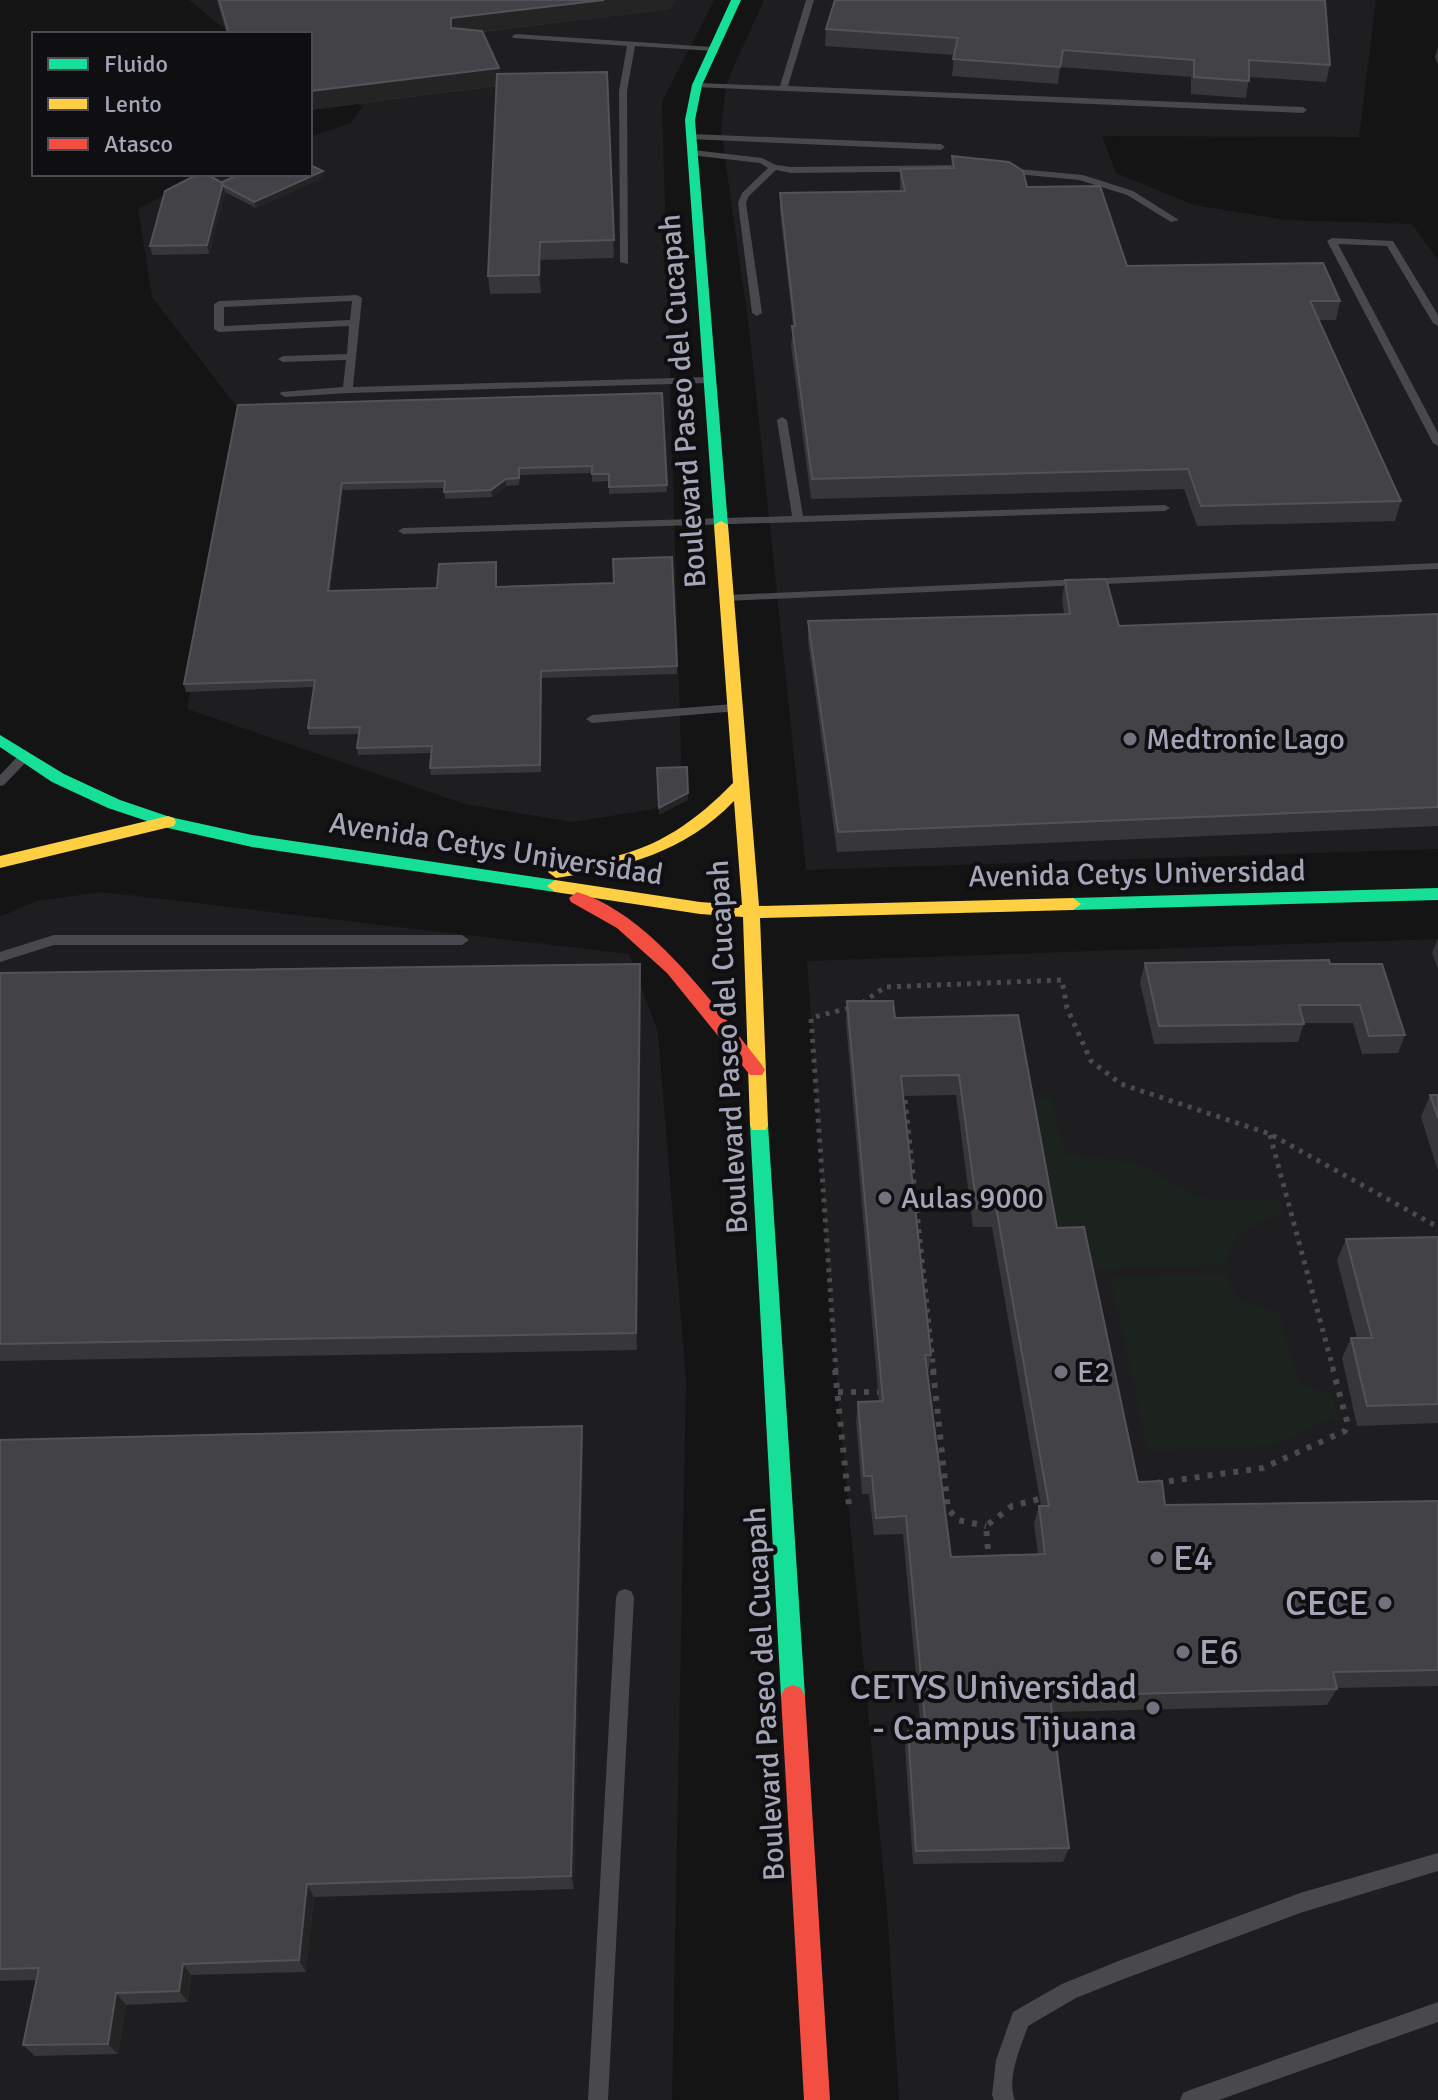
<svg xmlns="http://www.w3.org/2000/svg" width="1438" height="2100" font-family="Signika,sans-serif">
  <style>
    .built { fill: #1e1e20 }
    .green { fill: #1c231e }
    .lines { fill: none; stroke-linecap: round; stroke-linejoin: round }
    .path-far1 { stroke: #4a4a4f; stroke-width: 5; stroke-dasharray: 4 6; stroke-linecap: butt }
    .path { stroke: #4a4a4f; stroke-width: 6; stroke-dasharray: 5 8; stroke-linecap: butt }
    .lane { fill: #48484d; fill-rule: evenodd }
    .fast { fill: #16e098; fill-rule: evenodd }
    .slow { fill: #ffcf43; fill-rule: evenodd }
    .jam { fill: #f24e42; fill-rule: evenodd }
    .wall { fill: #373739; fill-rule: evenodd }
    .shaded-wall { fill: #242425 }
    .building { fill: #434347; stroke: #525258; stroke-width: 2; fill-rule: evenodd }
    .poi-dot { fill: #72727e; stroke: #0f0e10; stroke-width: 3 }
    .labels { text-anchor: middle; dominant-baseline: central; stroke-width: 8; stroke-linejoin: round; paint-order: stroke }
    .street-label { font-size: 30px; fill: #a4a5b7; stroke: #0f0e10 }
    .poi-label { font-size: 30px; fill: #a4a5b7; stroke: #0f0e10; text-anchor: start }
    .near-poi-label { font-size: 36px; fill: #a4a5b7; stroke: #0f0e10; text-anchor: start }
  </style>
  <rect width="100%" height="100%" fill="#141414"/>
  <path class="built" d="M189 0H714L662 102 682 789 654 809 573 822 465 804 187 709 243 415 152 297 138 209 204 174H310V137L351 123 363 106 310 84V34H231Z
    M764 0H1376L1359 137 1102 136 1116 173 1194 205 1285 220 1412 224 1438 260V849L806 870 750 336 721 129 726 84Z
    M102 892 629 954 658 1032 686 1380 672 2100H0V917L36 901Z
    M1438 939V2100H899L887 1910 835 1365 807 961Z"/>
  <path class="green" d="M1025 1098H1051L1065 1153 1140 1164 1196 1197 1232 1201 1280 1199 1283 1214C1256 1224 1227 1231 1227 1265L1084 1269 1052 1247Z
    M1225 1273C1234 1302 1249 1306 1278 1311L1300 1386 1327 1391 1334 1400 1336 1417 1270 1446 1148 1451 1111 1278Z"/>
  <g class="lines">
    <path class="path-far1" d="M862 1003 885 987 1062 980 1067 1008 1091 1061 1121 1084 1270 1134 1438 1227
      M904 1090 934 1372
      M1270 1135 1334 1372
      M836 1372 811 1018 853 1007"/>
    <path class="path" d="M835 1370 849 1506
      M933 1370 948 1509 958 1520 986 1526
      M838 1392H882
      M1156 1483 1263 1468 1345 1431 1348 1425 1333 1370
      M989 1562 986 1526 1012 1506 1043 1498"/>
    <path class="lane" d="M806 0H814L788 86 1303 107 1307 110 1303 113 694 87V83H697L780 86Z
      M516 34 713 47 717 49 713 51 635 46 627 91 628 264 620 262 619 91 627 46 513 38 512 36Z
      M691 134 941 144 945 147 941 150 688 139V135Z
      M693 150 762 158 776 165 791 167 970 165 974 168 970 171 791 173 776 170 749 196 746 203 762 313 757 316 752 313 738 203 742 193 768 168 760 163 690 155 689 153Z
      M1007 168 1083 175 1133 191 1179 220 1171 222 1127 195 1079 180 1004 173V169Z
      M1332 238 1393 241 1438 315V326L1433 323 1387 246 1338 244 1438 433V446L1433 443 1327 241Z
      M357 295 362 298 353 387 710 377 715 380 710 383 348 393 285 397 280 394 281 392 343 387 346 360 283 362 278 359 283 356 347 354 349 326 219 332 214 329V304L219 301ZM352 301 350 320 224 326V307Z
      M782 417 787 420 803 516 1165 505 1170 508 1165 511 403 534 398 531 403 528 792 516 777 420Z
      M1438 563V569L727 601 721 598 727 595Z
      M734 704 738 705V711L592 723 586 719 592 715Z
      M25 752 29 753 31 756 29 759 4 785 0 786V775L21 753Z
      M54 935H462L469 940 462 945H54L0 962V952Z
      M625 1589 631 1591 634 1597 608 2100H588L616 1597 619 1591Z
      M1438 1853V1871L1300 1913 1121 1980 1076 1998 1028 2026C1021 2047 1006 2078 1015 2100H994L992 2095 996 2060 1013 2012 1062 1984 1121 1960 1300 1893Z
      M1438 2002V2022L1219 2100H1180L1183 2093 1190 2090Z"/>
    <path class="fast" d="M731 0H741L702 85 695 120 728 525 721 529 714 525 685 120 692 85Z
      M0 735 64 774 120 800 170 817 252 835 555 880 563 886 555 892 252 847 168 828 108 808 52 782 0 747Z
      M1438 888V900L1073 910 1065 904 1073 898Z
      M759 1118 766 1120 768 1125 805 1696 801 1704 793 1707 785 1704 781 1696 750 1125 752 1120Z"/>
    <path class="slow" d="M721 521 728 525 759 906 1073 898 1081 904 1073 910 760 918 768 1125 766 1130H752L750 1125 743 917 700 914 555 892 547 886 555 880 700 902 742 905 734 801C685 852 624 868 556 878L548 872C558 860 591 861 607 858 658 848 697 820 733 783L714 525Z
      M168 816 174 818 176 822 174 826 0 868V856Z"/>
    <path class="jam" d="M577 892C651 914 715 1007 762 1065L765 1070 762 1075H750L667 973 617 928 571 902 569 898Z
      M793 1685 801 1688 805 1696 830 2100H804L781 1696 785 1688Z"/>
  </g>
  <path class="wall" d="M217 0H675L670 9 482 32 499 68 500 74 607 72 614 258 541 260V293L490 294 488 276 496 86 310 110V34H227Z
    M826 29 1330 65 1326 82 1249 77 1246 98 1191 94V77L1060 67 1058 84 952 76 954 55 825 46Z
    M1438 47V65L1435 57Z
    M952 156 1027 187 1127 266 1340 301 1336 320H1318L1401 501 1395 521 1197 526 1184 489 811 499 791 346 793 326 780 211V193L900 191V169L951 168Z
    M324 177 256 208 225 192 209 254 152 255 150 246 222 182Z
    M662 393 667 492 609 494V481L592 482V473L520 475 519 485 506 486 492 497 445 499 444 488 343 490 330 591 437 588 496 562 497 587 614 583 672 557 677 674 541 678V772L431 775 430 768 431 753 358 755 357 748 359 734 309 735 308 728 314 687 186 692 184 684 238 405Z
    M1065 580 1119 626 1438 614V826L837 852 808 641V621L1064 614 1062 599Z
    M1438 939V969L1432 953Z
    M1145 963 1330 964 1405 1035 1398 1053 1362 1054 1353 1023H1304L1298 1042 1154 1044 1140 982Z
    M0 973 641 983 637 1350 0 1361Z
    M847 1001 895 1018 1018 1015 1057 1228 1138 1482 1165 1505 1438 1501V1686L1336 1688 1337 1689 1327 1705 1052 1712 1069 1848 1063 1862 913 1864 905 1746 908 1731H921L903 1534 874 1535 869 1494H862L856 1420 858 1402H879L846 1022ZM956 1095 973 1227H992L1041 1506H1039L1034 1523 1038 1554 951 1557 928 1374 931 1355 903 1096Z
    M1430 1095H1438V1171L1421 1117Z
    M1438 1237V1423L1357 1426 1342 1358 1351 1338H1357L1337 1260 1346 1239Z
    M582 1426 583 1443 574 1889 314 1897 306 1972 191 1975 188 2002 126 2005 118 2054 35 2056 23 2045 36 1980 0 1981V1440Z"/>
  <path class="shaded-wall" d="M604 0H675L670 9 453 35V45L451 18Z
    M499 68 501 85 310 110V91Z
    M323 171 324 177 256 208 254 202Z
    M223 183 225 192 209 254 207 245Z
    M540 242 541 260V293L539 275Z
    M506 479V486L492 497 491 490Z
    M342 483 343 490 329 598 328 591Z
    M688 793V800L659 815V808Z
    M640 964 641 983 637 1350 636 1333Z
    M582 1426 583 1443 574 1889 571 1876Z
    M307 1884 314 1897 306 1972 299 1960Z
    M183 1964 191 1975 188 2002 179 1991Z
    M116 1993 126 2005 118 2054 108 2044Z"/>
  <path class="building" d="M219 0H604L451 18V28L482 31 499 68 310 91V34H229Z
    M835 0H1325L1330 65 1249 60V81L1194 77V60L1063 50 1060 67 953 59 958 38 826 29Z
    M607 72 614 240 540 242 539 275 488 276 497 74Z
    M952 156 1009 162 1023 171 1027 187 1100 186 1127 266 1323 263 1340 301H1310L1401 501 1201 506 1188 469 812 479 792 326H795L780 193 905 191 900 169 954 168Z
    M310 165 323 171 254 202 222 185V182L241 174H310Z
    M198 174H206L223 183 207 245 150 246 165 191Z
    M662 393 667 485 609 487V474H592V466L519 468V478L506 479 491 490 444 492 445 481 342 483 328 591 437 588 439 564 496 562V587L614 583 613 559 672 557 677 666 541 671 540 765 430 768 432 746 357 748 360 727 308 728 315 680 184 684 238 405Z
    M1106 579 1119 626 1438 614V807L838 832 808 621 1070 614 1065 580Z
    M687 767 688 793 659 808 657 768Z
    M1329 960 1330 964H1382L1405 1035 1369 1036 1360 1005H1299L1304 1024 1159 1026 1145 963Z
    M640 964 636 1333 0 1344V973Z
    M847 1001H893L895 1018 1018 1015 1057 1228 1084 1227 1138 1482 1162 1481 1165 1505 1438 1501V1670L1333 1672 1337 1689 1050 1696 1069 1848 916 1851 908 1731H926L906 1516 876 1518 872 1476H864L858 1402 883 1401ZM959 1075 977 1208 996 1207 1049 1506H1039L1045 1554 951 1557 925 1355H931L901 1076Z
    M1430 1095H1438V1118Z
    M1438 1237V1404L1367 1406 1351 1338H1372L1346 1239Z
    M582 1426 571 1876 307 1884 299 1960 183 1964 179 1991 116 1993 108 2044 23 2045 39 1968 0 1969V1440Z"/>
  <g class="poi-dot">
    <circle cx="1130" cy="739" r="8"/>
    <circle cx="885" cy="1198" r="8"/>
    <circle cx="1061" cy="1372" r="8"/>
    <circle cx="1157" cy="1558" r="8"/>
    <circle cx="1385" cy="1603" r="8"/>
    <circle cx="1183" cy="1652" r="8"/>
    <circle cx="1153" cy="1708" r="8"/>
  </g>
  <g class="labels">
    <g class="street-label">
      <text transform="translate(683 401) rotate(-94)">Boulevard Paseo del Cucapah</text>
      <text transform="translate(496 849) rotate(9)">Avenida Cetys Universidad</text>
      <text transform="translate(1137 874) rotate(-1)">Avenida Cetys Universidad</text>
      <text transform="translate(728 1047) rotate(-93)">Boulevard Paseo del Cucapah</text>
      <text transform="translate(765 1694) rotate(-93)">Boulevard Paseo del Cucapah</text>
    </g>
    <g class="poi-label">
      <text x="1146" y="739">Medtronic Lago</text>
      <text x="901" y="1198">Aulas 9000</text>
      <text x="1077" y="1372">E2</text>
    </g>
    <g class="near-poi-label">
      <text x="1173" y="1558">E4</text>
      <text x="1369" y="1603" text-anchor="end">CECE</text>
      <text x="1199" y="1652">E6</text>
      <text x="1137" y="1687" text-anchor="end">CETYS Universidad<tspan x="1137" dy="41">- Campus Tijuana</tspan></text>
    </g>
  </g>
  <rect x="32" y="32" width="280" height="144" fill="#0f0e10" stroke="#4b4a53" stroke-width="2"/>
  <rect x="48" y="58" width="40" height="12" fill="#16e098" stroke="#4b4a53" stroke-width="2"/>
  <text x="104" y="72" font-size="24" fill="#a4a5b7">Fluido</text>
  <rect x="48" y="98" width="40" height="12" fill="#ffcf43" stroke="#4b4a53" stroke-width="2"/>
  <text x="104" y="112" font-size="24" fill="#a4a5b7">Lento</text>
  <rect x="48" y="138" width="40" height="12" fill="#f24e42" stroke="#4b4a53" stroke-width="2"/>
  <text x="104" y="152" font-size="24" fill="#a4a5b7">Atasco</text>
</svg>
